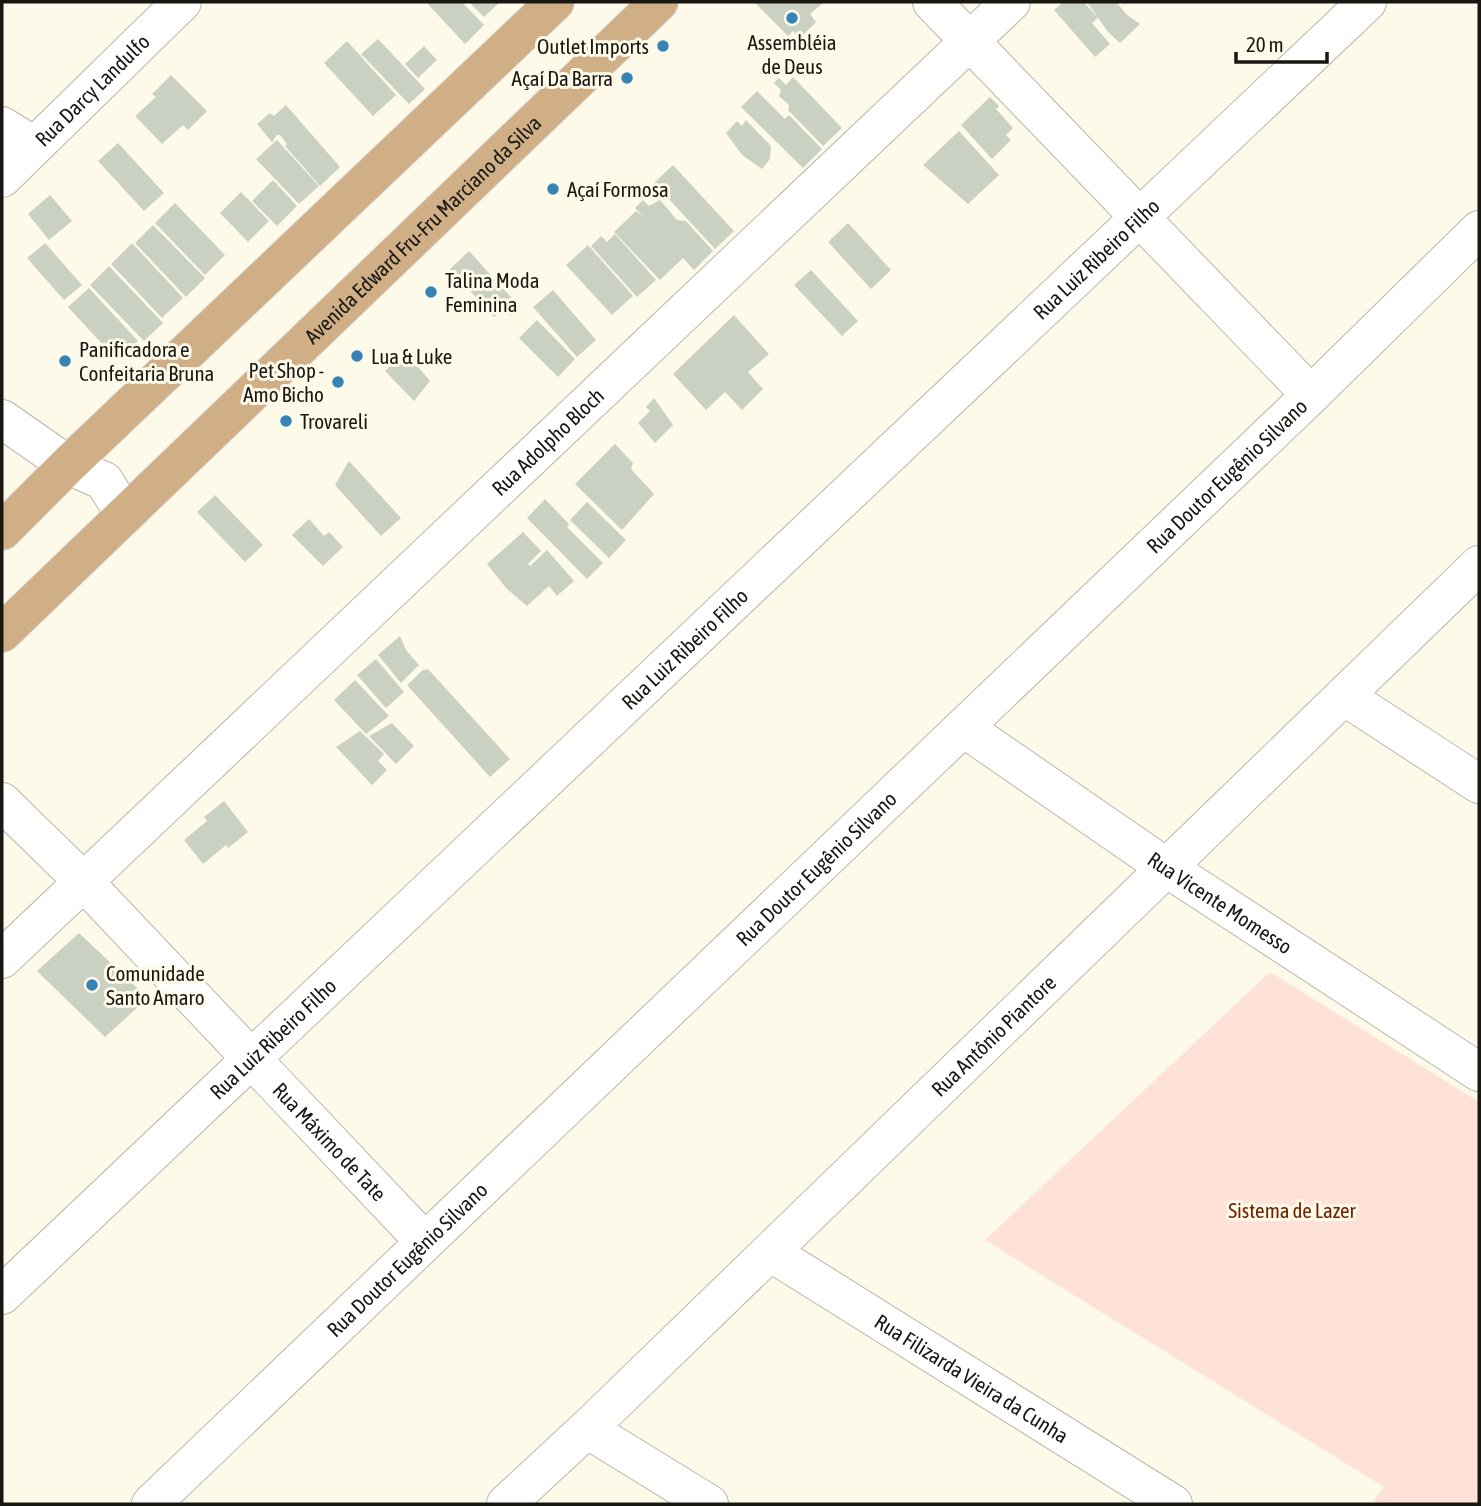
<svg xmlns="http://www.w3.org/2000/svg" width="1481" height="1506" font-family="'Asap Condensed',sans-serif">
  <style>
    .green { fill: #fee1d7 }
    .building { fill: #cad1c2 }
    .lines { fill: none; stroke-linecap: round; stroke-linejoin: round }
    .minor-casing { stroke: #bab7a8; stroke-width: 40 }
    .major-casing { stroke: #dfdfde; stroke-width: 40 }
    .minor { stroke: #fff; stroke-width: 38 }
    .major { stroke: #d0af86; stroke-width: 38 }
    .poi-dot { fill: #3684b6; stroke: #fdfaea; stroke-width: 2.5 }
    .labels { text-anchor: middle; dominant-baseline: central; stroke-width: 6; stroke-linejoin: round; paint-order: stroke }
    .poi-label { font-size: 21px; fill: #181711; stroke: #fdfaea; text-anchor: start }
    .street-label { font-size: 21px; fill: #181711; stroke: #fdfaea }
    .park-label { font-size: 21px; fill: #712200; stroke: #fdfaea }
  </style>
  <rect width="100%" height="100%" fill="#fdfaea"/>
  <path class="green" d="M1270 972 1479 1102V1504H1372L1384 1487 985 1240Z"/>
  <path class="building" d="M426 2H462L484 25 465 44Z
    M469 2H500L484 17Z
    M754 2H824L810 14 816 22 800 38 793 31 788 36Z
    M1063 2H1084L1098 18 1092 23 1110 44 1095 57 1054 10Z
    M1087 2H1121L1118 4 1127 15 1140 24 1120 43 1108 32Z
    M378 39 425 89 409 104 361 54Z
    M347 41 396 95 373 116 324 63Z
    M424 46 437 60 418 78 405 64Z
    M171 75 207 111 188 130 183 125 162 144 135 116 156 97 152 94Z
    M793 77 842 128 823 146 788 110 789 105 779 96 781 90 774 83 779 78 786 85Z
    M757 91 785 119 789 115 822 149 803 168 741 107Z
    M990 97 999 106 996 109 1013 128 1006 135 1011 140 992 159 961 125Z
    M286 105 340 167 320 186 285 146 287 144 280 135H277L272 142 257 124 270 113 274 116Z
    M746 120 771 146 770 159 762 169 742 155 726 133 737 121 742 126Z
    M959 131 999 175 968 204 923 165Z
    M277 140 319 186 299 204 256 159Z
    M118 143 164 193 144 211 98 161Z
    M673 165 734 231 715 249 654 183Z
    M273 180 297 206 277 226 252 201Z
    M241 192 269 221 248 242 220 213Z
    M50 195 72 221 49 240 28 214Z
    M643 200 649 206 660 200 677 220 686 221 713 251 694 270 683 258 660 280 614 232 636 211 644 217 635 208Z
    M175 203 225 255 205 275 155 223Z
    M848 223 891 270 871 289 828 242Z
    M153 225 205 278 186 297 135 243Z
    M615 234 656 280 637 297 591 246 601 236 607 242Z
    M45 243 82 285 64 300 27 258Z
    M132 243 183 298 162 318 111 264Z
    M588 245 633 296 612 315 566 265Z
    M469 251 520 307 510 316 504 309 494 317 450 269Z
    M109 266 163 323 144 341 90 285Z
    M811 270 858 321 842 336 794 285Z
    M89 288 138 341 117 360 68 307Z
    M553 290 596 340 577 357 533 307Z
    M734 315 769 354 748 372 763 389 742 410 725 392 706 410 673 374Z
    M537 320 575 359 558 377 519 338Z
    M406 353 430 381 414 401 385 371Z
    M654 398 673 425 655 443 638 423 650 411 646 407Z
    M615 444 633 463 631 469 654 494 622 530 575 484Z
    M349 461 401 518 381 536 335 485Z
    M215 495 263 545 245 562 197 512Z
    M545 499 569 524 567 527 603 563 587 579 527 518Z
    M587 502 626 540 609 558 570 520Z
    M309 519 324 536 329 532 343 547 323 566 292 535Z
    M523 532 541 551 528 564 530 566 547 550 574 581 557 596 549 586 527 606 507 589 487 564Z
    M400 636 406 650 419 665 401 683 378 655Z
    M376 659 404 692 386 708 357 675Z
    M428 669 510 759 490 777 407 685 423 670Z
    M355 680 389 716 366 734 334 700Z
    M392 723 414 746 396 764 369 736Z
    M360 731 384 754 378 761 387 770 372 785 336 747Z
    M224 801 248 832 228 848 226 845 203 864 184 840 207 821 204 817Z
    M79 933 148 998 105 1037 37 971Z"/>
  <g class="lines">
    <defs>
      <g id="minor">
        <path d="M932 2 1311 395"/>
        <path d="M2 126 34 146"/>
        <path id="s1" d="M2 178 182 2"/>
        <path d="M2 419 68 465 104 481 125 515"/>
        <path d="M1344 696 1479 784"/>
        <path id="s2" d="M964 728 1167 868 1479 1072"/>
        <path id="s3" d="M2 802 83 881 425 1242"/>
        <path id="s4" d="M2 959 1011 2"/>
        <path id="s5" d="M770 1252 1173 1504"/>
        <path id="s6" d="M2 1295 1367 2"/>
        <path d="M587 1429 709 1504"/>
        <path id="s7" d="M151 1504 1311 395 1479 230"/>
        <path id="s8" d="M506 1504 587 1429 1479 565"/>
      </g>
      <g id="major">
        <path d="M2 531 68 465 555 2"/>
        <path id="s9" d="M2 633 659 2"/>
      </g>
    </defs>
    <use href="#minor" class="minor-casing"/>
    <use href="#major" class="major-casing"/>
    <use href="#minor" class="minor"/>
    <use href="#major" class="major"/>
  </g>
  <g class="poi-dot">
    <circle cx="792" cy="18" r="7"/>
    <circle cx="663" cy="46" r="7"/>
    <circle cx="627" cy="78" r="7"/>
    <circle cx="553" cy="189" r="7"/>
    <circle cx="431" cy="292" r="7"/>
    <circle cx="357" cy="356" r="7"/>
    <circle cx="65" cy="361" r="7"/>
    <circle cx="338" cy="382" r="7"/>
    <circle cx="286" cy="421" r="7"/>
    <circle cx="92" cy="985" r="7"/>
  </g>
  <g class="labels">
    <g class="poi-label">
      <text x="792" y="42" text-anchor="middle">Assembléia<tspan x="792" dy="24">de Deus</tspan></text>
      <text x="649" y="46" text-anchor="end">Outlet Imports</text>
      <text x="613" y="78" text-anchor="end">Açaí Da Barra</text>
      <text x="567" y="189">Açaí Formosa</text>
      <text x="445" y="280">Talina Moda<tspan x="445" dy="24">Feminina</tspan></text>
      <text x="79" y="349">Panificadora e<tspan x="79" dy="24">Confeitaria Bruna</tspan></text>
      <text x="371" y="356">Lua &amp; Luke</text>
      <text x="324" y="370" text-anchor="end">Pet Shop -<tspan x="324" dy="24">Amo Bicho</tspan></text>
      <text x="300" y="421">Trovareli</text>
      <text x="106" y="973">Comunidade<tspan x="106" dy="24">Santo Amaro</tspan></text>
    </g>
    <g class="street-label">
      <text stroke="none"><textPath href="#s1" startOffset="126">Rua Darcy Landulfo</textPath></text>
      <text stroke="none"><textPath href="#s9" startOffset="583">Avenida Edward Fru-Fru Marciano da Silva</textPath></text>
      <text stroke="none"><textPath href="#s6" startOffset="1507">Rua Luiz Ribeiro Filho</textPath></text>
      <text stroke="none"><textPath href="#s4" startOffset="752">Rua Adolpho Bloch</textPath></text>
      <text stroke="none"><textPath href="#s7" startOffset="1488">Rua Doutor Eugênio Silvano</textPath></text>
      <text stroke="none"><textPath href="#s6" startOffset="940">Rua Luiz Ribeiro Filho</textPath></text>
      <text stroke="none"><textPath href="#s7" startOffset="920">Rua Doutor Eugênio Silvano</textPath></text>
      <text stroke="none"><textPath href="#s2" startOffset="310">Rua Vicente Momesso</textPath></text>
      <text stroke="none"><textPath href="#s8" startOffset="676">Rua Antônio Piantore</textPath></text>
      <text stroke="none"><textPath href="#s6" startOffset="373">Rua Luiz Ribeiro Filho</textPath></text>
      <text stroke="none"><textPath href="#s3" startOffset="472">Rua Máximo de Tate</textPath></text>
      <text stroke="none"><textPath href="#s7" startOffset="354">Rua Doutor Eugênio Silvano</textPath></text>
      <text stroke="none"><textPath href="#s5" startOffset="238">Rua Filizarda Vieira da Cunha</textPath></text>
    </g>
    <g class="park-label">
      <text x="1292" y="1210">Sistema de Lazer</text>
    </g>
  </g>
  <rect width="1481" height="1506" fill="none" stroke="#181711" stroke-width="7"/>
  <path d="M1236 52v10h91v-10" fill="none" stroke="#181711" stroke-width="3.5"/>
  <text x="1246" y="52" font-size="21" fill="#181711" stroke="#fdfaea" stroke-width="5" paint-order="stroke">20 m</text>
</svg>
